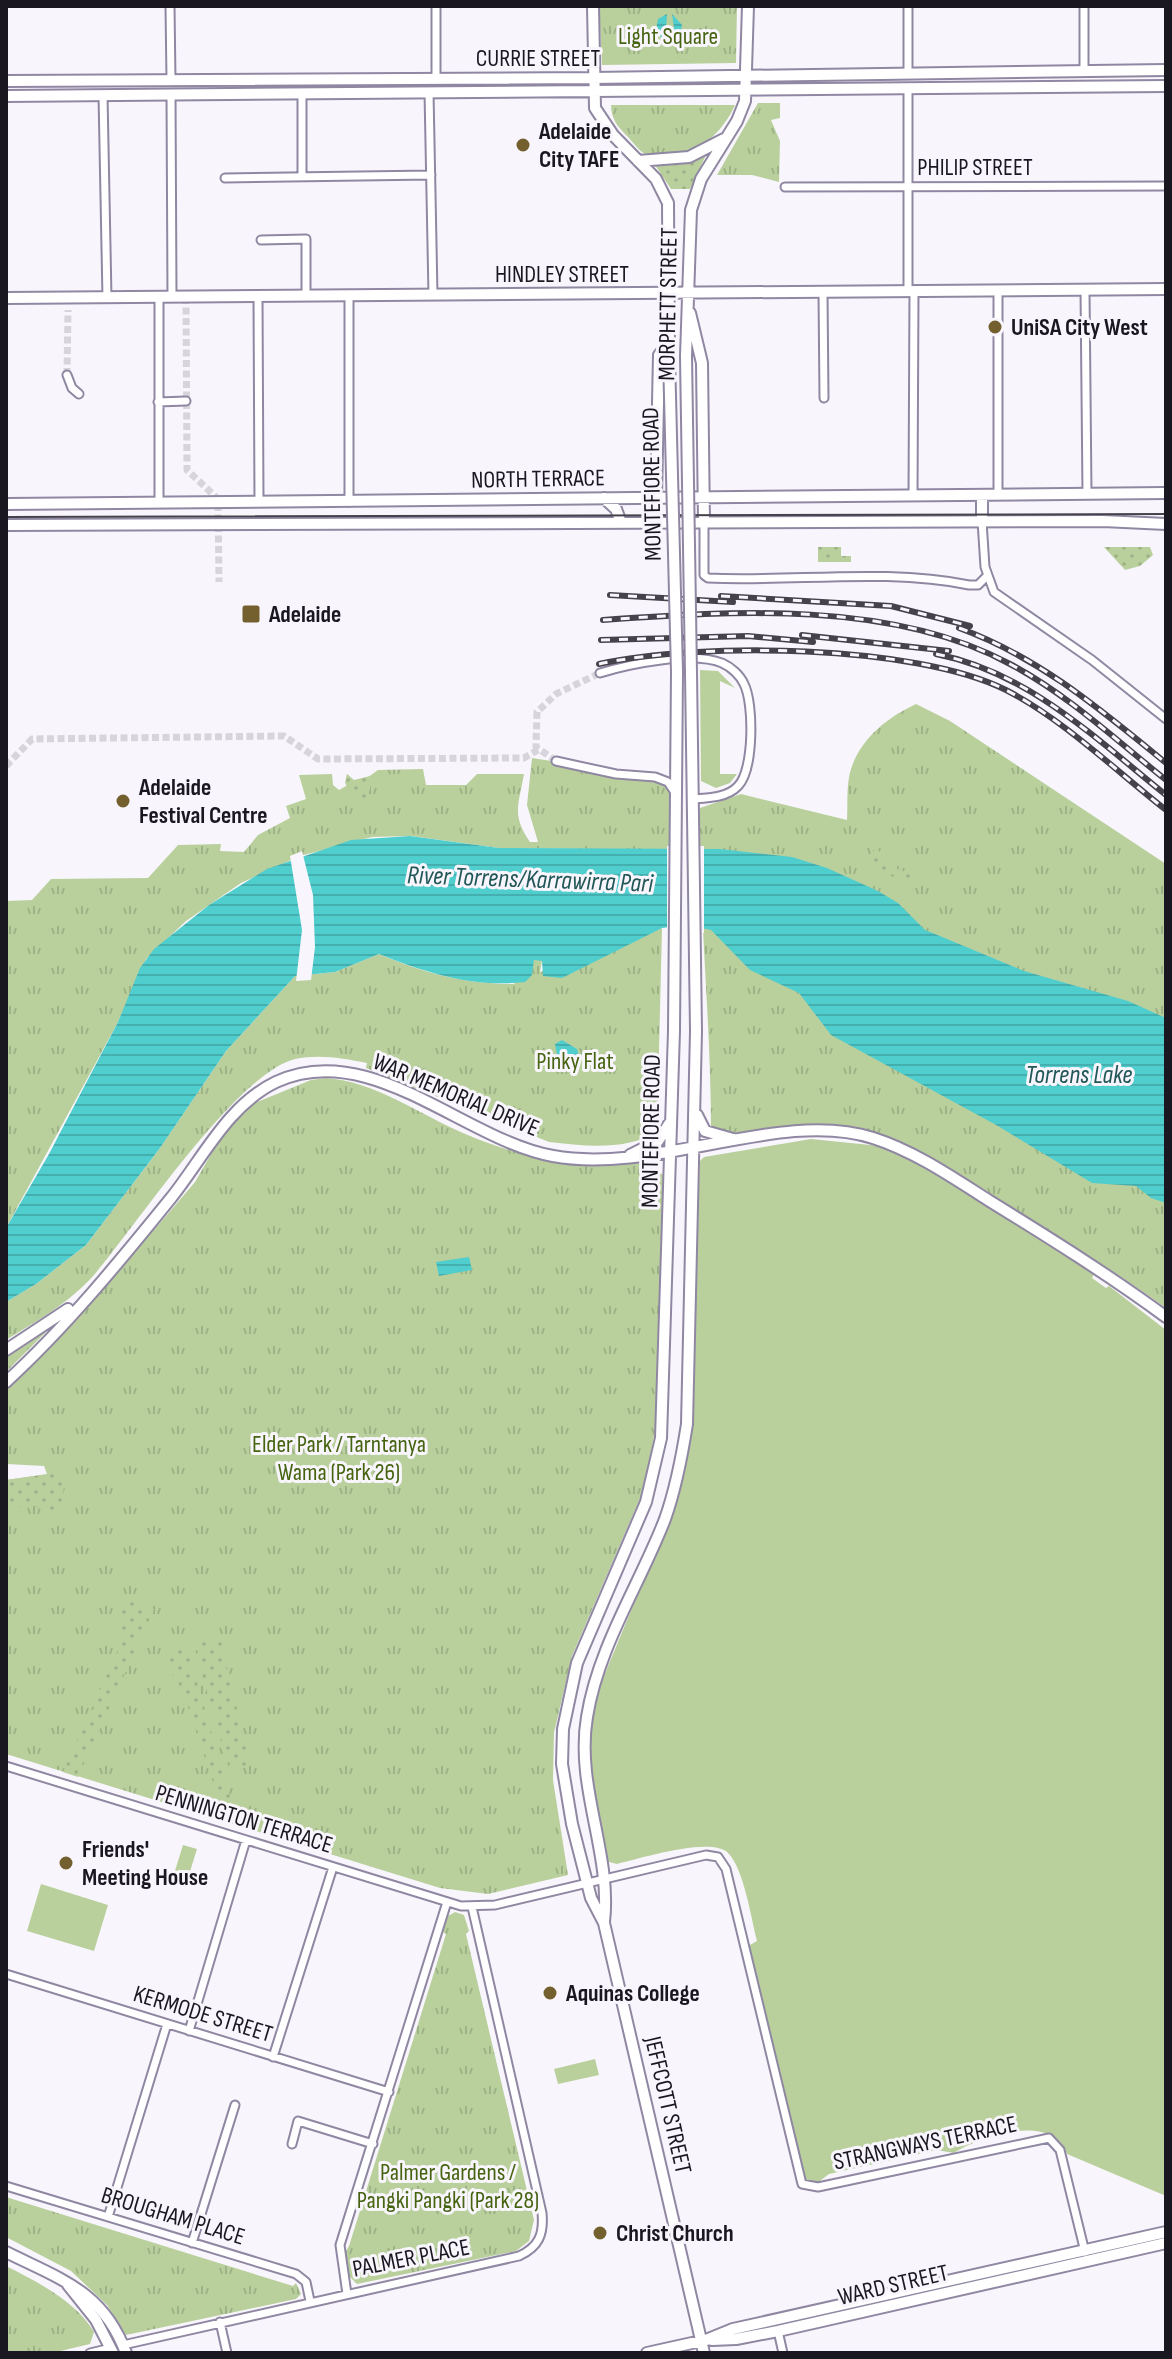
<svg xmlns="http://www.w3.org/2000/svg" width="1172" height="2359" font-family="'Sofia Sans Condensed',sans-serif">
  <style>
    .grass { fill: #b9d09d }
    .park { fill: url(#park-tufts) }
    .garden { fill: url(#garden-dots) }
    .water { fill: url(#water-rules) }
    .pier { fill: #f8f6fc }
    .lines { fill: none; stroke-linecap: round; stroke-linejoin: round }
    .street-tunnel { stroke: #d7d5db; stroke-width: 7; stroke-dasharray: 7 3.5; stroke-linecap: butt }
    .street-casing { stroke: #9087a2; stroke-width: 11 }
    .secondary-casing { stroke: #9087a2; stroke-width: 14 }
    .street { stroke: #fff; stroke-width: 7 }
    .secondary { stroke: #fff; stroke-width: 10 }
    .tram { stroke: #46424b; stroke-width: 2 }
    .rail-casing { stroke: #46424b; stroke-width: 6 }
    .rail { stroke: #f8f6fc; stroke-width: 3; stroke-dasharray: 9; stroke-linecap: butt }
    .secondary-bridge-casing { stroke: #9087a2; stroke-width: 14; stroke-linecap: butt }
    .secondary-bridge { stroke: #fff; stroke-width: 10 }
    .poi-dot { fill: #73602e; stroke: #f8f6fc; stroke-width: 3 }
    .labels { text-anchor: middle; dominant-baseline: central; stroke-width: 6; stroke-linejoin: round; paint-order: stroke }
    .park-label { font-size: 24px; fill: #466310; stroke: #f8f6fc }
    .street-label { font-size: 24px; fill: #1b1721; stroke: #f8f6fc }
    .poi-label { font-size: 24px; font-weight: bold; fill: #1b1721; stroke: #f8f6fc; text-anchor: start }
    .water-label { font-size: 26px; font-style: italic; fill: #225757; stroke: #f8f6fc }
  </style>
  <defs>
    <pattern id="park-tufts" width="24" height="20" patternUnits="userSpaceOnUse" patternTransform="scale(2)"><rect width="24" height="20" fill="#b9d09d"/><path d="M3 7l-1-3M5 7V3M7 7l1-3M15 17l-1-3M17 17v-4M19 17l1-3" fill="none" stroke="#9eb287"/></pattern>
    <pattern id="garden-dots" width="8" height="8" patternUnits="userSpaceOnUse" patternTransform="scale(2)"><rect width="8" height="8" fill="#b9d09d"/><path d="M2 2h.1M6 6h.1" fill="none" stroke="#9eb287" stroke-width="1.8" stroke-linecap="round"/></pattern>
    <pattern id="water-rules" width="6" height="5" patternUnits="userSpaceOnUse" patternTransform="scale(2)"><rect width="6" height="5" fill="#50cdcd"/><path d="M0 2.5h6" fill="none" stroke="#45afb0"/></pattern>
  </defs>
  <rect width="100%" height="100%" fill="#f8f6fc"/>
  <path class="grass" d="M700 670 718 671 735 688 720 681V774H737L730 783 716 788 701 781Z
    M811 1139 890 1147 1095 1272 1092 1278 1106 1288 1109 1286 1166 1330V2196L1067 2154C1052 2112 981 2136 954 2153L937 2150 829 2174 816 2184H809L804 2180 748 1946 757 1941C751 1918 744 1869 728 1853 711 1836 639 1859 617 1864L605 1861 587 1757 592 1705 670 1516 688 1413 700 1161 704 1157Z
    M183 1845 197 1849 187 1881 173 1877Z
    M41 1884 108 1905 94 1951 27 1931Z
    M595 2059 599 2075 558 2084 554 2069Z"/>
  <path class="park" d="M599 6H737L736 63 602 65Z
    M758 103H780V118L771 120 780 141 779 182 752 175H717Z
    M611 105H735C722 136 682 171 645 154 639 151 632 141 627 136 618 127 611 119 611 105Z
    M916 704 950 721 1166 864V1308C1105 1264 1040 1226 976 1187 936 1164 896 1134 850 1127 803 1119 758 1138 711 1131 711 1023 699 916 700 808L741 794 847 820C848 804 846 784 851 769 861 738 888 717 916 704Z
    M532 758 655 777 673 787 674 850 499 848 411 836 372 837 300 856 241 883 186 921 146 959 118 1022 6 1228V901L32 900 51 879 148 878 178 845 221 844 220 851 244 852 258 835 290 818 286 806 306 799 299 775 332 774 333 785 339 790 346 786 347 774 353 780H364L378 770 423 769 426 785H466L477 774H524C519 804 511 815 530 842H538L527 805Z
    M662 928 657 1132C626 1151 584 1146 549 1142L366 1068 367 1063C343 1058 318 1054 295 1059 236 1074 137 1225 94 1275 69 1303 37 1321 6 1340V1302L36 1284 86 1245 160 1148 226 1051 295 976 335 972 379 954C424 973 464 984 514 984L534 960H542L540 972Z
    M326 1078C374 1081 419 1114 463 1133 536 1164 577 1165 655 1163V1172L663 1174 660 1366 655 1431 644 1489 572 1656 554 1733 553 1780 568 1875 488 1894 440 1888 6 1754V1480L47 1474 44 1466 6 1464V1390L149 1230H154L195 1182 214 1149 247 1106 311 1080Z
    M46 1328 48 1330 6 1372V1355Z
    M455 1912 464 1915 469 1931 466 1934 534 2220 529 2241 516 2251 357 2284 347 2274 343 2256 349 2246 446 1934 443 1932 448 1916Z
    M6 2197 293 2286 296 2283 301 2294 296 2299 126 2335 107 2305 71 2271 6 2237Z
    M6 2266C36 2281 77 2302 94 2332L90 2344 52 2353H6Z"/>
  <path class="garden" d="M706 155 690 189H671L655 165Z
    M818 547H841V556H851V562H818Z
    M1104 547H1150L1153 555 1140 566 1125 570Z
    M347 774 354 780 370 776 372 782 366 802 352 801V792L345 783Z
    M870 845 875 846 891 866 915 876 911 886 868 864 864 859 874 851Z
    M56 1473 65 1480 62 1500 52 1515 33 1505 6 1508V1480Z
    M118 1596 154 1609 78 1777 63 1772 121 1643Z
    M184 1638 231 1799 226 1800 216 1791 182 1689 166 1664Z
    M221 1641 247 1751 248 1766 230 1772 193 1642Z"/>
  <path class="water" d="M667 14 666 30 674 28 672 14 682 25 680 34 671 40 661 37 656 29 658 19Z
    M410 836 499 848 720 849 792 857 827 868 878 891 898 903 925 930 935 934 1024 971 1128 1001 1166 1018V1203L1151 1198 1136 1186 1092 1183 998 1126 831 1035 799 993 750 970 711 930 687 925 662 928 562 978 543 976 542 961 534 960 532 975 525 982C472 988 427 973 379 954L335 972 295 976 226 1051 160 1148 86 1245 36 1284 6 1302V1228L49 1154 118 1022 140 968 154 949 209 905 267 869 351 840Z
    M562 1040 577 1049 580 1059 576 1065 567 1063 557 1055 555 1044Z
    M469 1257 472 1270 439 1276 436 1262Z"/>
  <path class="pier" d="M667 846H704V933L667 931Z
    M302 851 313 895 315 947 311 980 296 981 302 930 290 856Z"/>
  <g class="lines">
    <path class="street-tunnel" d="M186 297 187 470 218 499 219 582
      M67 375 68 310
      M556 761 536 747 537 712 556 694 600 673
      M6 766 32 739 284 736 318 759 524 758 538 750"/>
    <defs>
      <path id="street" d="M170 6 171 80
        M436 6V78
        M908 6V74
        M1084 6V71
        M908 89V292
        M429 92 433 295
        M302 93V177
        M171 94 172 297
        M103 95 107 298
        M225 178 431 175
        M785 187 1166 186
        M261 240 306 239V296
        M1085 290 1087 494
        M823 293 824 398
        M998 296V494
        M159 297V503
        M258 297 259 502
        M67 375 72 388 79 394
        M158 402 186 401
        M913 496 914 292
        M349 502V296
        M982 521 985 567 994 592 1092 660 1166 719
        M704 522V575L708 578C795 582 884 568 969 585H978L987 576
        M600 673C630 664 692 651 722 663 731 667 740 675 744 684 754 703 754 770 738 786 727 798 707 798 692 799
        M556 761 616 774 655 777 668 782 674 791
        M6 1766 461 1906 495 1905 706 1855 718 1857 726 1869 802 2184 818 2187 1049 2138 1060 2150 1085 2252
        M6 1974 389 2092
        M189 2031 246 1840
        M273 2057 333 1867
        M292 2144 298 2121 373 2144
        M6 2186 296 2274 306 2282 310 2301
        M108 2217 167 2024
        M192 2243 235 2105
        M347 2294 340 2245 447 1902
        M220 2322 227 2353
        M778 2331 783 2353
        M123 2345 519 2256C539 2247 544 2234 542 2213L472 1907
        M90 2353 111 2348"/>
      <path id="secondary" d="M593 6 595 108 613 135 656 179 668 203 669 357
        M6 81 592 78 1166 70
        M6 96 1166 86
        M638 161 689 157 724 139
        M6 298 1166 289
        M690 313 702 363 704 522
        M686 356 691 210 701 179 737 121 745 101 748 6
        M982 495V521
        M656 497 659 355 670 342
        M604 498 616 509 620 520
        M6 504 1166 493
        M6 525 1103 521 1166 524
        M677 672 674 1031 661 1438 646 1502 577 1663 563 1729 562 1764 572 1824 591 1898 604 1923 704 2353
        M697 1115 705 1131 733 1139
        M630 1155 658 1141 669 1124
        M6 1350 68 1309
        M6 1382C66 1327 120 1261 171 1198 203 1158 228 1105 276 1082 370 1038 464 1140 553 1156 656 1175 781 1108 873 1138 914 1151 952 1177 988 1200 1048 1237 1109 1275 1166 1317
        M604 1922C612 1853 575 1787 587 1717 598 1647 640 1584 665 1519 676 1488 682 1456 687 1424L696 1031 691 673
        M6 2252C60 2279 103 2291 126 2353
        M68 2285 96 2320 113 2353
        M706 2340 733 2329 1166 2232
        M712 2340 736 2339 778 2331 1166 2243
        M647 2353 701 2341"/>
    </defs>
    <use href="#street" class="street-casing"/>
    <use href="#secondary" class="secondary-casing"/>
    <use href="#street" class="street"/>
    <use href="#secondary" class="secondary"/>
    <path class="tram" d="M6 517 1166 514"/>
    <defs>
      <path id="rail" d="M610 595 733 602
        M721 596 891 606 970 626
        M603 620C733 611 892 600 1010 664 1067 694 1116 740 1166 780
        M959 628C1039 657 1101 710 1166 763
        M802 635 949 651
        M601 640 748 636 813 642
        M936 654C1028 672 1095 738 1166 795
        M599 664C699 642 915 644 1006 690 1064 720 1115 770 1166 810"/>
    </defs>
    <use href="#rail" class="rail-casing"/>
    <use href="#rail" class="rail"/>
    <defs>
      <path id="secondary-bridge" d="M686 356 691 673
        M669 357 677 672"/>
    </defs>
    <use href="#secondary-bridge" class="secondary-bridge-casing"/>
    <use href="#secondary-bridge" class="secondary-bridge"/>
  </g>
  <g class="poi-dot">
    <circle cx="523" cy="145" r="8"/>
    <circle cx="995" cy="327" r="8"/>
    <rect x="241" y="604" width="20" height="20" rx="4"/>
    <circle cx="123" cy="801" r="8"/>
    <circle cx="66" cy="1863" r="8"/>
    <circle cx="550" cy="1993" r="8"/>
    <circle cx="600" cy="2233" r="8"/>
  </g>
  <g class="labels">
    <g class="park-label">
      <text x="668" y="36">Light Square</text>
      <text x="575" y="1061">Pinky Flat</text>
      <text x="339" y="1444">Elder Park / Tarntanya<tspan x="339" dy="28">Wama (Park 26)</tspan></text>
      <text x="448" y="2172">Palmer Gardens /<tspan x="448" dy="28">Pangki Pangki (Park 28)</tspan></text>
    </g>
    <g class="street-label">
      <text x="538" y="58">CURRIE STREET</text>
      <text x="975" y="167">PHILIP STREET</text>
      <text x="562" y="274">HINDLEY STREET</text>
      <text transform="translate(668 304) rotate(-89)">MORPHETT STREET</text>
      <text transform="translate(538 479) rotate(-1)">NORTH TERRACE</text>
      <text transform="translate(652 484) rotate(-91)">MONTEFIORE ROAD</text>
      <text transform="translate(456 1095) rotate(23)">WAR MEMORIAL DRIVE</text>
      <text transform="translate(651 1131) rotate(-89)">MONTEFIORE ROAD</text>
      <text transform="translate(244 1819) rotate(17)">PENNINGTON TERRACE</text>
      <text transform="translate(203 2014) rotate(17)">KERMODE STREET</text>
      <text transform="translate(668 2105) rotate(77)">JEFFCOTT STREET</text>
      <text transform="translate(925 2143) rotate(-12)">STRANGWAYS TERRACE</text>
      <text transform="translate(173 2216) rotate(17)">BROUGHAM PLACE</text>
      <text transform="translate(411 2258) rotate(-11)">PALMER PLACE</text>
      <text transform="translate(893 2285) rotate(-13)">WARD STREET</text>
    </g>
    <g class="poi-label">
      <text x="539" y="131">Adelaide<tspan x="539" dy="28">City TAFE</tspan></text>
      <text x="1011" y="327">UniSA City West</text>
      <text x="269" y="614">Adelaide</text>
      <text x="139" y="787">Adelaide<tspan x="139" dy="28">Festival Centre</tspan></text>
      <text x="82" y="1849">Friends'<tspan x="82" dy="28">Meeting House</tspan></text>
      <text x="566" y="1993">Aquinas College</text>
      <text x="616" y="2233">Christ Church</text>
    </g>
    <g class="water-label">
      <text transform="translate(530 880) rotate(2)">River Torrens/Karrawirra Pari</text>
      <text x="1079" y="1075">Torrens Lake</text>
    </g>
  </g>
  <rect width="1172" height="2359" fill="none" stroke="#1b1721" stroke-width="16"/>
</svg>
